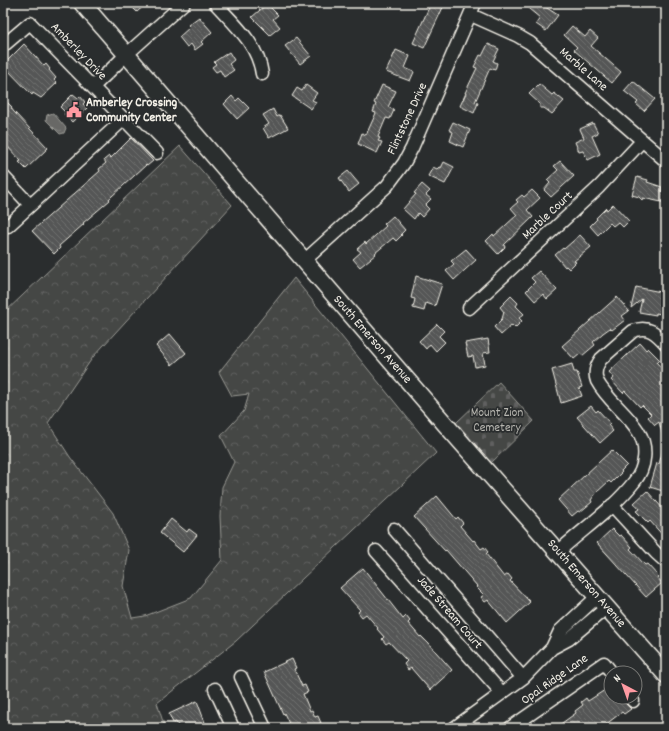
<svg xmlns="http://www.w3.org/2000/svg" width="669" height="731" font-family="Dekko,sans-serif">
  <style>
    .forest { fill: url(#forest-crowns); stroke: #9c9c96 }
    .cemetery { fill: url(#cemetery-stones); stroke: #9c9c96 }
    .water { fill: url(#water-ripples); stroke: #9f9f9a }
    .building { fill: url(#building-back-hatch); stroke: #f4f1e8 }
    .lines { fill: none; stroke-linecap: round; stroke-linejoin: round }
    .minor-casing { stroke: #f4f1e8; stroke-width: 15 }
    .major-casing { stroke: #f4f1e8; stroke-width: 19 }
    .minor { stroke: #2a2d2e; stroke-width: 12 }
    .major { stroke: #2a2d2e; stroke-width: 16 }
    .labels { text-anchor: middle; dominant-baseline: central; stroke-width: 3.5; stroke-linejoin: round; paint-order: stroke }
    .street-label { font-size: 13px; fill: #f4f1e8; stroke: #2a2d2e }
    .poi-label { font-size: 13px; font-weight: bold; fill: #f4f1e8; stroke: #2a2d2e; text-anchor: start }
    .park-label { font-size: 13px; fill: #b6b5af; stroke: #2a2d2e }
  </style>
  <defs>
    <pattern id="forest-crowns" width="20" height="18" patternUnits="userSpaceOnUse"><rect width="20" height="18" fill="#444645"/><path d="M2 6a3 3 0 1 1 6 0M12 15a3 3 0 1 1 6 0" fill="none" stroke="#606160"/></pattern>
    <pattern id="cemetery-stones" width="16" height="16" patternUnits="userSpaceOnUse"><rect width="16" height="16" fill="#444645"/><path d="M2 7V4a2 2 0 0 1 4 0v3zM10 15v-3a2 2 0 0 1 4 0v3z" fill="#606160"/></pattern>
    <pattern id="water-ripples" width="26" height="14" patternUnits="userSpaceOnUse"><rect width="26" height="14" fill="#676866"/><path d="M2 4q2-2 4 0t4 0M15 11q2-2 4 0t4 0" fill="none" stroke="#7d7e7c"/></pattern>
    <pattern id="building-back-hatch" width="6" height="6" patternUnits="userSpaceOnUse"><rect width="6" height="6" fill="#555756"/><path d="M-1 5l2 2M0 0l6 6M5-1l2 2" fill="none" stroke="#6e706e"/></pattern>
  </defs>
  <rect width="100%" height="100%" fill="#2a2d2e"/>
  <filter id="ink" filterUnits="userSpaceOnUse"><feTurbulence type="fractalNoise" baseFrequency=".025" numOctaves="2"/><feDisplacementMap in="SourceGraphic" scale="8" xChannelSelector="R" yChannelSelector="G"/><feConvolveMatrix kernelMatrix="1 2 1 2 8 2 1 2 1" color-interpolation-filters="sRGB"/></filter>
  <g filter="url(#ink)">
    <path class="forest" d="M180 146 232 205 93 357 48 423 70 457 113 513 129 550 123 586 132 618 145 616 191 598 222 560 220 516 222 487 234 462 221 436 244 411 249 394 232 396 219 372 294 278 436 453 236 641 157 703 165 728H3V314Z"/>
    <path class="cemetery" d="M499 382 534 421 490 464 456 423Z"/>
    <path class="water" d="M53 113 66 128 64 133 60 134 46 120 47 115Z"/>
    <path class="building" d="M128 3H147L137 12Z
      M431 3H445L424 48 413 43Z
      M533 3H539L558 15 546 31 536 24 540 18 529 9Z
      M267 4 278 15 273 19 280 27 270 35 252 17Z
      M199 17 212 32 201 42 203 44 195 50 191 44 187 47 179 37 190 27 188 25Z
      M572 26 585 37 590 31 598 38 591 46 621 72 612 83 574 50 577 47 564 35Z
      M296 38 311 56 300 64 285 46Z
      M24 44 44 66 46 64 50 69 49 70 56 78 54 80 57 83 41 98 33 93 32 95 3 65Z
      M488 44 499 49 493 61 497 63 495 70 490 68 475 102 478 103 474 113 460 106 466 93H465L477 68 474 67 480 55 482 56Z
      M396 50 410 56 405 68 414 72 410 81 386 72Z
      M229 52 234 60 229 64 234 70 224 77 220 70 216 72 212 67 216 64 214 62Z
      M633 81 655 99 644 111 636 104 638 102 624 91Z
      M539 84 552 95 554 93 564 101 552 114 544 108H540V104L529 94Z
      M306 85 317 93 312 100 316 102 311 109 292 96 297 88 302 91Z
      M382 85 396 91 388 107 394 110 390 119 386 118 378 137 380 138 378 141 382 142 377 153 358 144 362 133 366 135 376 113 373 112 376 104 374 103Z
      M73 94 78 98 80 96 85 102 83 104 87 108 72 122 64 114 66 113 60 107Z
      M232 96 236 101 239 98 249 108 237 119 224 104Z
      M3 98 12 107 11 108 14 112 48 148 26 169 19 162 21 161 3 142Z
      M273 109 277 117 280 115 288 128 269 138 263 128 269 124 263 115Z
      M453 122 470 130 463 147 450 141 453 132 449 130Z
      M593 123 598 133 592 136 600 154 588 160 583 151 579 152 575 142 584 138 580 129Z
      M131 138 153 161 147 166 146 165 112 196 109 199 110 200 83 223 84 224 59 246 60 248 54 254 32 231 100 171 99 169 106 163 104 160 109 156 111 158Z
      M560 161 574 176 551 197 544 190 550 183 547 180 558 170 554 166Z
      M444 162 454 167 445 184 428 176 433 167 437 169 439 167 441 168Z
      M348 171 359 184 349 192 339 178Z
      M637 177 648 180 647 182 662 187 661 191 666 192V203L643 198 642 200 639 197 632 195Z
      M422 184 430 191 426 195 431 199 425 205 429 209 422 217 418 213 414 219 403 209 416 194 414 193Z
      M532 190 540 198 527 210 533 217 504 245 505 247 498 254 486 241 493 234 494 236 517 215 511 208 518 202 516 200 522 195 524 197Z
      M613 204 629 221 623 227 618 222 613 226 610 223 598 235 590 226 597 219 596 218 606 208 607 210Z
      M393 216 405 230 401 234 402 235 396 241 393 238 375 253 376 254 360 267 353 259 361 252 357 249 365 242 366 244 386 226 384 224Z
      M580 235 591 247 574 261 576 262 569 269 566 266 565 267 555 255 563 248 564 249Z
      M466 249 476 260 454 280 446 271 454 264 451 261Z
      M539 271 557 290 547 299 543 294 535 301 526 291 535 282 531 278Z
      M416 276 442 284 435 306 426 303 424 311 413 308 415 299 411 298Z
      M636 287 666 293V315L656 313V315L639 312 642 299 631 308Z
      M511 296 518 303 516 306 524 314 519 318 522 321 515 328 512 325 501 335 494 327 502 319 504 312 500 307Z
      M617 297 629 311 622 316 625 320 612 330 610 328 603 333 593 342 595 345 582 356 580 354 574 359 562 346Z
      M437 324 444 331 439 336 445 342 436 351 430 344 426 349 419 341Z
      M170 334 186 353 172 365 156 346Z
      M488 339 490 352 483 353 485 365 475 367 473 356 468 357 465 343Z
      M640 343 646 350 648 348 660 360 657 363 666 373V440H664L659 422 655 425 648 417 651 414 642 405 640 407 625 391 623 393 611 380 614 378 609 372Z
      M572 364 574 372H577L582 387 579 388 582 396 561 403 552 370Z
      M591 406 596 412 598 410 610 423 608 425 613 431 600 443 577 417Z
      M664 446H666V492L650 487 657 463 659 464Z
      M612 450 627 465 621 471 622 472 611 483 609 481 596 493 591 500 592 502 580 512 578 511 572 516 558 500Z
      M647 491 666 512V539L650 521 648 523 636 511 639 509 634 503Z
      M437 496 456 519 458 517 463 523 460 526 473 541 474 540 481 549 484 547 488 552 486 554 504 577 508 574 512 579 510 581 530 602 507 623 488 600 485 602 481 597 484 595 476 587 477 586 446 550 445 551 414 517Z
      M171 519 187 532 189 529 197 535 183 552 160 533Z
      M612 529 619 536 621 535 632 547 630 549 645 565 647 564 658 576 657 577 662 583 646 597 597 543Z
      M363 568 403 619 406 616 410 621 408 623 420 637 421 636 428 643 452 670 430 690 411 668 408 670 404 664 407 661 389 642 386 644 382 639 384 637 377 629 378 628 366 614 362 617 358 612 360 610 340 588Z
      M292 659 296 668 294 669 302 686 305 685 308 692 303 694 310 711 312 710 315 717 318 716 321 723 319 724 320 728H291L284 713 283 714 264 672Z
      M611 686V697H622L624 702 631 709 624 714 622 712 605 725 608 728H555L576 713 575 711 583 705 581 702 586 698 588 701Z
      M197 701 207 728H179L176 722 173 723 169 714Z"/>
    <g class="lines">
      <defs>
        <path id="minor" d="M215 3C234 24 258 44 262 74
          M471 15 518 36 530 43 666 161
          M3 46 30 23 157 153
          M93 87 126 55 184 3
          M3 176 30 205
          M8 226 124 119
          M304 261 387 186 404 163 412 148 475 3
          M469 308 599 187 642 141
          M612 505 656 553 666 562
          M394 529 523 678
          M376 551 502 693
          M558 552C583 529 613 509 634 482 646 468 648 446 638 431 627 413 607 400 597 381 594 373 596 366 601 359L633 331C648 325 656 333 666 344
          M552 648 569 639 606 608
          M241 677 265 728
          M215 689 233 728
          M630 697 633 701
          M454 728 523 678 552 648 560 631 597 597
          M510 728 604 663 612 673"/>
        <path id="major" d="M82 3 446 425 666 675"/>
      </defs>
      <use href="#minor" class="minor-casing"/>
      <use href="#major" class="major-casing"/>
      <use href="#minor" class="minor"/>
      <use href="#major" class="major"/>
    </g>
  </g>
  <defs>
    <symbol id="civic-bare" viewBox="-9 -9 18 18"><path d="M-.6-6.5H3V-4.5H.6V-3L4-1V1h2V6H-6V1h2V-1L-.6-3ZM-1.2 2.5V6h2.4V2.5Z" fill="#ff9aa2" stroke="#2a2d2e" stroke-width="2.5" paint-order="stroke"/></symbol>
  </defs>
  <g fill-rule="evenodd">
    <use href="#civic-bare" x="63" y="99" width="22" height="22"/>
  </g>
  <g class="labels">
    <g class="street-label">
      <text transform="translate(78 52) rotate(46)">Amberley Drive</text>
      <text transform="translate(583 70) rotate(41)">Marble Lane</text>
      <text transform="translate(408 119) rotate(-65)">Flintstone Drive</text>
      <text transform="translate(548 216) rotate(-43)">Marble Court</text>
      <text transform="translate(372 340) rotate(49)">South Emerson Avenue</text>
      <text transform="translate(586 584) rotate(49)">South Emerson Avenue</text>
      <text transform="translate(449 613) rotate(49)">Jade Stream Court</text>
      <text transform="translate(555 680) rotate(-35)">Opal Ridge Lane</text>
    </g>
    <g class="poi-label">
      <text x="86" y="103">Amberley Crossing<tspan x="86" dy="15">Community Center</tspan></text>
    </g>
    <g class="park-label">
      <text x="497" y="413">Mount Zion<tspan x="497" dy="15">Cemetery</tspan></text>
    </g>
  </g>
  <rect width="669" height="731" fill="none" stroke="#2a2d2e" stroke-width="16"/>
  <rect x="8" y="8" width="653" height="715" fill="none" stroke="#f4f1e8" stroke-width="1.5" filter="url(#ink)"/>
  <g transform="translate(623 685) rotate(319)"><circle r="19" fill="#2a2d2e" stroke="#7b7b78"/>
  <path d="M0-3L7 15L0 10L-7 15Z" fill="#ff9aa2"/>
  <text y="-6" font-size="11" font-weight="bold" text-anchor="middle" fill="#f4f1e8">N</text>
  </g>
</svg>
